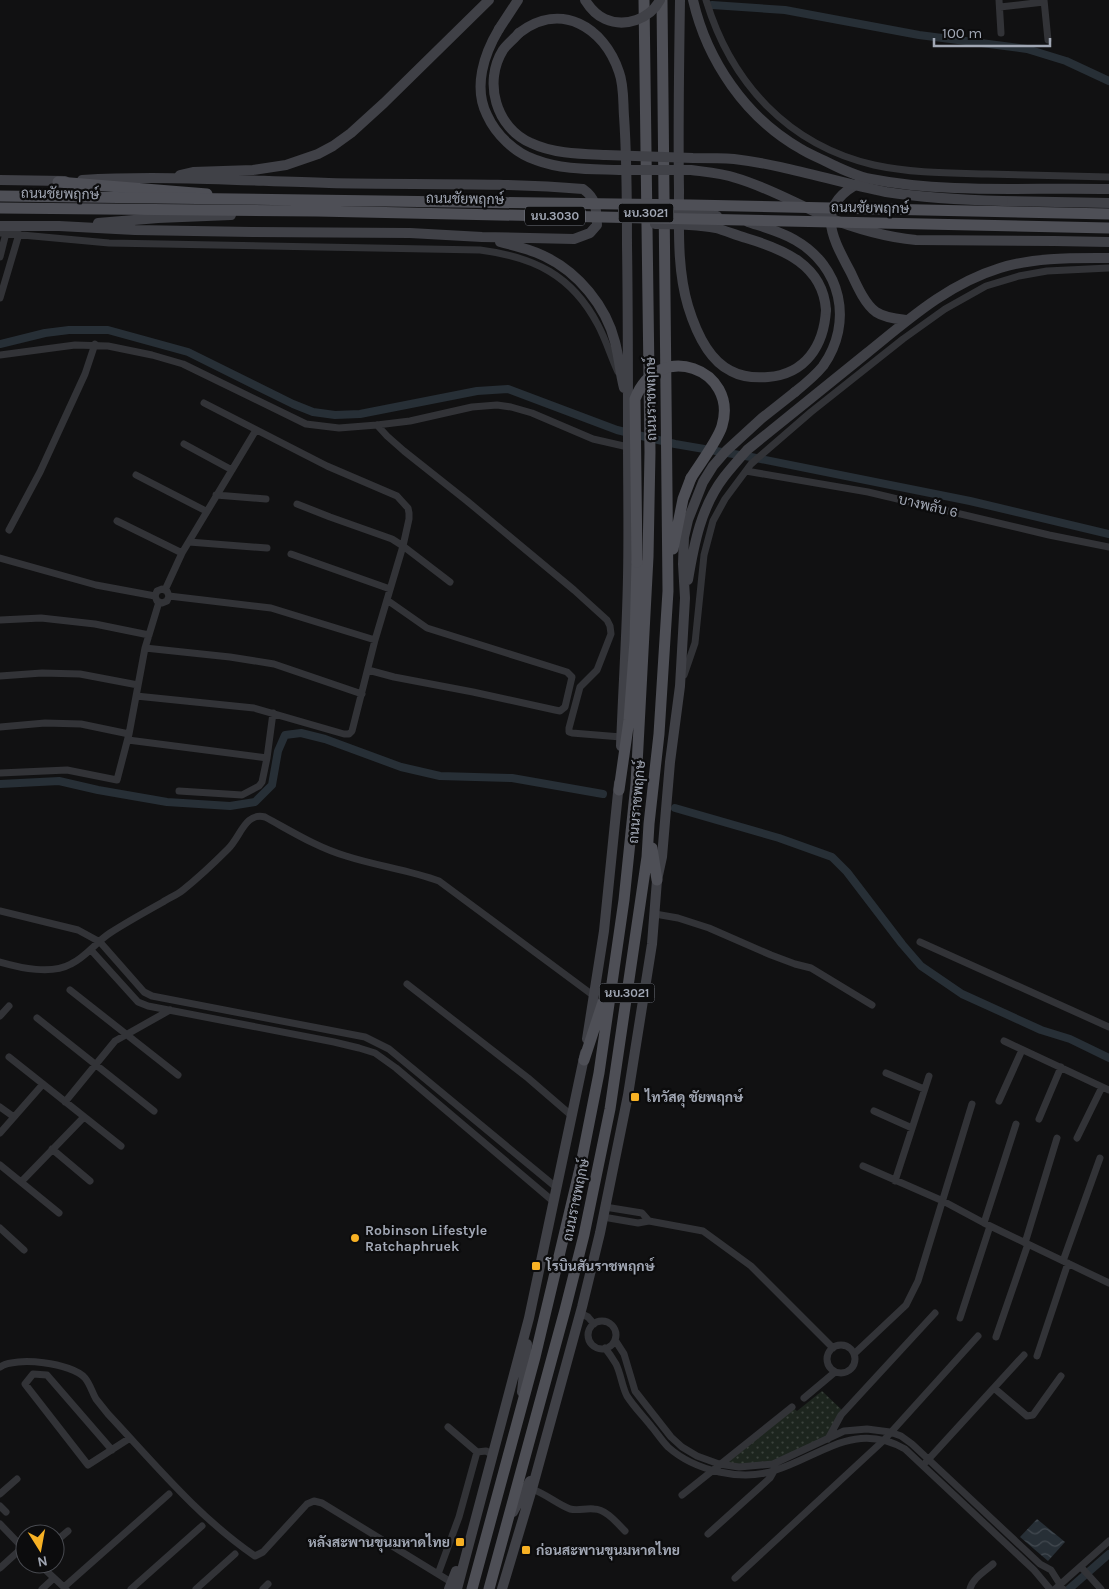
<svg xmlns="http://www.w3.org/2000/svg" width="1109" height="1589" font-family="Karla,Sarabun,sans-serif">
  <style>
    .grass { fill: url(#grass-dots) }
    .water { fill: url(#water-waves) }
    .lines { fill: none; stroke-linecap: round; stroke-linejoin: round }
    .canal { stroke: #272f36; stroke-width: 8 }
    .minor { stroke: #323337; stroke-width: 7 }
    .secondary { stroke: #404147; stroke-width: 10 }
    .primary { stroke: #4e4f56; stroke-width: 11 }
    .secondary-bridge { stroke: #404147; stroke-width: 10 }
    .primary-bridge { stroke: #4e4f56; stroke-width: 11 }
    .poi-dot { fill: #f7b124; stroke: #0c0c0d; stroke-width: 2 }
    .labels { text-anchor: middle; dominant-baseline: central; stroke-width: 4.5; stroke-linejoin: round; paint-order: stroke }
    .shield { fill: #0c0c0d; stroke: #747882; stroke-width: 1 }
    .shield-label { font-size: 12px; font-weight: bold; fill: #a1a7b4 }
    .street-label { font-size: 14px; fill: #a1a7b4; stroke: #0c0c0d }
    .poi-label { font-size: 14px; font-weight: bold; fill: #a1a7b4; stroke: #0c0c0d; text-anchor: start }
  </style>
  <defs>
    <pattern id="grass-dots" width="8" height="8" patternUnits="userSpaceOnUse" patternTransform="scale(1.25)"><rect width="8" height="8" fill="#1d251e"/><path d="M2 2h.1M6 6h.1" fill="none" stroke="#3b423c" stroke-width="1.8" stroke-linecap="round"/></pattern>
    <pattern id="water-waves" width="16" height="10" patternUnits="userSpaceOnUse" patternTransform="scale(1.25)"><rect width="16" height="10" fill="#272f36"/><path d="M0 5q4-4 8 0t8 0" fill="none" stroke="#434a51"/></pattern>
  </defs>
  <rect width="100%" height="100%" fill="#111112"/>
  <path class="grass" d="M822 1391 844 1412 827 1439 773 1464H719L792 1407 797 1411Z"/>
  <path class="water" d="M1037 1519 1065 1542 1048 1561 1020 1537Z"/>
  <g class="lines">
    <path class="canal" d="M712 5 785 10 919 35 1027 49 1066 61 1109 81
      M0 344 45 333 69 330H108L188 352 293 404 313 412 335 415 360 414 477 391 508 389 617 430 675 444 751 457 970 501 1109 534
      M0 784 59 781 98 790 167 802 230 806 255 802 272 785 278 751 285 735 301 733 325 739 401 767 440 776 512 778 603 794
      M675 808 779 838 832 857 847 872 902 944 921 966 962 994 1041 1030 1070 1039 1109 1058
      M1069 1589 1109 1554"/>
    <path class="minor" d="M706 0C731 83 788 145 874 165 911 173 949 173 987 174 1028 175 1068 176 1109 177
      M999 0 1001 33
      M1044 0 1048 40
      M1000 7 1044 2
      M0 233 109 243 480 250C534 257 572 275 598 325 606 340 611 357 618 372
      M0 257 6 233
      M0 298 19 234
      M0 355 75 345 108 346 152 355 183 364 306 424 339 428 377 425 410 421 472 407 497 405 511 407 532 413 593 439 628 447
      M377 425 387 436 404 451 467 501 574 590 607 620 610 626 611 634 597 670 580 687 569 728V732L572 733 621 737
      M184 444 232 470
      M746 471 868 492 1049 535 1109 547
      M136 475 206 511
      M216 495 266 499
      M297 504 330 517 392 539 403 546 450 582
      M117 521 182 553
      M9 530 40 472 85 374 95 344
      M189 542 267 548
      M291 554 390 589
      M0 558 96 585 155 596 157 601 162 603 167 601 169 596 167 591 162 589 157 591 155 596
      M165 590 182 553 256 430
      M169 596 271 608 375 640
      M0 620 41 618 95 624 149 635
      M145 648 230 657 274 664 362 694
      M368 670 394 677 473 692 555 710 560 711 565 707 572 677 567 672 427 628 387 600
      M684 675 695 643 704 555 713 521 725 499 751 464 811 412 903 339 945 309 986 286 1019 276 1047 271 1109 268
      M0 676 42 673 80 674 138 685
      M136 696 254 708 344 734H349L352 731 375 640 403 546 409 519V513L408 508 397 496 327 466 204 403
      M0 727 45 723 81 724 129 734
      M128 740 267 758
      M0 773 67 770 117 780 129 734 145 648 159 602
      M179 791 242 795 259 786 262 782 267 758 273 713
      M0 911 78 930 100 942 144 992 152 996 365 1037 389 1049 557 1188
      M655 914 678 918 709 928 771 955 795 964 811 968 872 1005
      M920 942 1109 1027
      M91 950 138 1002 148 1006 334 1042 359 1048 375 1053 396 1068 554 1202
      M0 962C21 968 51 975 71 964 86 957 96 942 110 933 127 922 145 912 163 902 169 898 177 895 183 890 198 878 214 863 228 849 241 836 245 812 265 817 291 831 318 848 346 856 377 866 409 870 439 881L594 996
      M407 984 528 1078 572 1116
      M70 990 178 1075
      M0 1016 9 1006
      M37 1018 154 1111
      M1004 1041 1109 1090
      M9 1057 121 1146
      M886 1073 924 1089
      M999 1101 1022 1050
      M65 1102 115 1041 170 1010
      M0 1107 14 1117
      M874 1111 912 1128
      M1039 1119 1061 1067
      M0 1133 43 1084
      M1077 1138 1102 1087
      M52 1149 90 1181
      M0 1165 59 1213
      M863 1166 943 1201 984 1223 1109 1283
      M895 1181 929 1076
      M21 1182 84 1117
      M603 1217 638 1223 649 1221 642 1213 605 1207
      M649 1221 703 1231 751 1266 833 1348
      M984 1223 1016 1124
      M0 1228 24 1250
      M1025 1243 1057 1138
      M1063 1261 1100 1158
      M580 1313 588 1317 594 1324
      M960 1318 990 1226
      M588 1335a14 14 0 1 1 28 0a14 14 0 1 1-28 0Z
      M996 1337 1028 1244
      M615 1340 624 1354 635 1391 671 1437 682 1447 697 1456 719 1464 739 1467 773 1464 844 1431 867 1429 890 1432 901 1436 912 1444 1040 1564 1051 1570 1063 1589
      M827 1359a14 14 0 1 1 28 0a14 14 0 1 1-28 0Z
      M605 1348C609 1353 613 1359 616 1364 621 1374 622 1387 627 1396 634 1407 644 1417 651 1426 657 1433 662 1441 668 1447 695 1471 742 1482 776 1470 822 1455 855 1421 905 1449L1034 1570 1050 1589
      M854 1354 906 1305 918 1281 972 1104
      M1037 1356 1068 1263
      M0 1367C16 1356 72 1363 85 1378 90 1384 92 1392 96 1399 100 1404 104 1409 108 1414 154 1463 199 1518 255 1556L263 1552 307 1504 314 1501 322 1503 451 1582
      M994 1388 1027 1416 1033 1415 1061 1376
      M804 1398 835 1372
      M448 1427 477 1452
      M828 1439 841 1415 935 1313
      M112 1450 47 1375 33 1374 25 1384 88 1465 130 1438
      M926 1462 1024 1355
      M532 1489C546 1494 557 1504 570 1509 578 1511 586 1508 594 1509 606 1509 617 1523 625 1531
      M0 1494 17 1479
      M682 1495 792 1407
      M0 1506 6 1512
      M0 1524 25 1550
      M36 1534 47 1530 51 1534
      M708 1534 770 1478 774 1471V1468
      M55 1542 68 1531
      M39 1564 66 1589
      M1081 1567 1101 1589
      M0 1568 23 1547
      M438 1574 459 1517 477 1452 486 1451 492 1454
      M735 1578 884 1440 978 1336
      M64 1587 169 1494
      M42 1589 54 1578
      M131 1589 202 1526
      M196 1589 235 1554
      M263 1589 268 1584
      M970 1589C972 1579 985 1571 993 1564
      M1055 1589 1109 1541"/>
    <path class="secondary" d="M680 0C679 63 678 126 679 190 679 228 677 269 688 306 695 329 708 360 731 371 742 377 756 378 768 377 806 374 824 345 826 310
      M693 0C707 61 746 118 801 149 809 154 817 157 825 161 839 168 855 176 871 179 947 194 1031 187 1109 189
      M499 29 518 0
      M519 33C561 1 604 27 619 72 624 85 623 102 624 116 627 159 627 202 627 245 628 310 628 375 628 439 628 485 629 531 628 577 627 633 623 690 621 746
      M180 175 193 172 253 170 286 165 318 154 333 146 351 133 384 103 489 0
      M0 180 65 181
      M861 182C813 206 832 237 851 273 857 286 865 304 876 312 885 318 897 319 906 320
      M1003 201 1109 203
      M98 223 158 218 231 215
      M0 226H59L135 230 252 232 410 233 482 237 574 239 590 233 597 225C596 209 597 199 583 189 498 182 413 185 329 183 247 181 164 175 82 180
      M1054 241 1109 242
      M500 242C515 246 530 249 544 256 578 272 606 306 615 342 619 357 620 373 624 388
      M688 580C694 544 701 507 724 477 731 468 739 459 747 450 787 418 827 385 867 353 909 319 948 284 1000 268 1035 257 1073 258 1109 258
      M587 1039 604 931 619 783
      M522 1392 527 1344
      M513 1512 530 1481
      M449 1589 456 1571
      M457 1589 529 1318 585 1053
      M502 1589 532 1489 582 1307 600 1233 628 1095 652 944 657 880 662 857 670 762 680 686 685 598 683 564 684 537 688 520 703 482 713 466 726 451 762 418 795 392"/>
    <path class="primary" d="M58 182 207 194
      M673 549 683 499 691 478
      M619 790 629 720 635 641 637 562
      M652 848 657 880
      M584 1060 603 1002
      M472 1589 535 1357 581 1164 599 1073 624 900 636 784 648 557 650 452 644 0
      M489 1589 565 1310 584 1235 610 1109 647 857 649 824 659 734 668 591 662 0"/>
    <path class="secondary-bridge" d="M585 0C590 8 596 15 605 19 625 28 650 19 660 0
      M499 29C484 54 473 87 487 115 496 135 515 153 536 160 562 170 592 169 619 170 643 170 667 170 691 170 706 172 721 173 736 178 767 187 795 203 824 216 854 228 884 237 916 240L1054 241
      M519 33C514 39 507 44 503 50 483 82 496 128 531 143 554 154 581 154 606 155 635 156 664 157 693 158 706 158 721 158 734 159 786 165 835 182 886 192 925 198 964 200 1003 201
      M675 209 717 216
      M748 222C763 227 782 232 795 240 841 266 854 322 823 366 815 376 805 384 795 392
      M655 224C673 224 699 225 716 228 726 231 736 235 746 238 783 249 823 265 826 310"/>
    <path class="primary-bridge" d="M0 196 691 205 1109 214
      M0 208 317 211 1109 228
      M637 562 635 399C658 339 739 369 722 426 718 440 699 465 691 478"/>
  </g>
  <g class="poi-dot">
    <rect x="630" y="1092" width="10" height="10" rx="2.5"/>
    <circle cx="355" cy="1238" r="5"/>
    <rect x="531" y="1261" width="10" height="10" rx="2.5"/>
    <rect x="455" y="1537" width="10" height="10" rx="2.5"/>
    <rect x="521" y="1545" width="10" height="10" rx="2.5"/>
  </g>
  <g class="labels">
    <g class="shield">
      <rect x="618.5" y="203.5" width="55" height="19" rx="4"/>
      <rect x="525" y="206.5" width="60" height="19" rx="4"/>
      <rect x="599.5" y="983.5" width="55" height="19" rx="4"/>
    </g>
    <g class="shield-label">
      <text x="646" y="213">นบ.3021</text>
      <text x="555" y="216">นบ.3030</text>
      <text x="627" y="993">นบ.3021</text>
    </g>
    <g class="street-label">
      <text transform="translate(60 194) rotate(1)">ถนนชัยพฤกษ์</text>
      <text transform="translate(465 199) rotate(1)">ถนนชัยพฤกษ์</text>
      <text transform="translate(870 208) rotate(1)">ถนนชัยพฤกษ์</text>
      <text transform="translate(651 399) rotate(-91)">ถนนราชพฤกษ์</text>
      <text transform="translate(928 506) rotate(13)">บางพลับ 6</text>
      <text transform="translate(637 802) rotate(-85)">ถนนราชพฤกษ์</text>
      <text transform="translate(576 1200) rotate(-78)">ถนนราชพฤกษ์</text>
    </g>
    <g class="poi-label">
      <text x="645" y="1097">ไทวัสดุ ชัยพฤกษ์</text>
      <text x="365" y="1230">Robinson Lifestyle<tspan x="365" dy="16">Ratchaphruek</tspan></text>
      <text x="546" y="1266">โรบินสันราชพฤกษ์</text>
      <text x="450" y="1542" text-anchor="end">หลังสะพานขุนมหาดไทย</text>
      <text x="536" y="1550">ก่อนสะพานขุนมหาดไทย</text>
    </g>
  </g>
  <g transform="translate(40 1549) rotate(169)"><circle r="24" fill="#0c0c0d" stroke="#484a50"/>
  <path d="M0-4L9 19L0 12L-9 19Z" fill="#f7b124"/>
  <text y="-8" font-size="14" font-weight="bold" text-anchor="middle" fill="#a1a7b4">N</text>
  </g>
  <path d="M934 38v8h116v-8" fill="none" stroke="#a1a7b4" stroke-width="2.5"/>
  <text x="942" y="38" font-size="15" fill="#a1a7b4" stroke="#0c0c0d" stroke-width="4" paint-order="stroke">100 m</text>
</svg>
